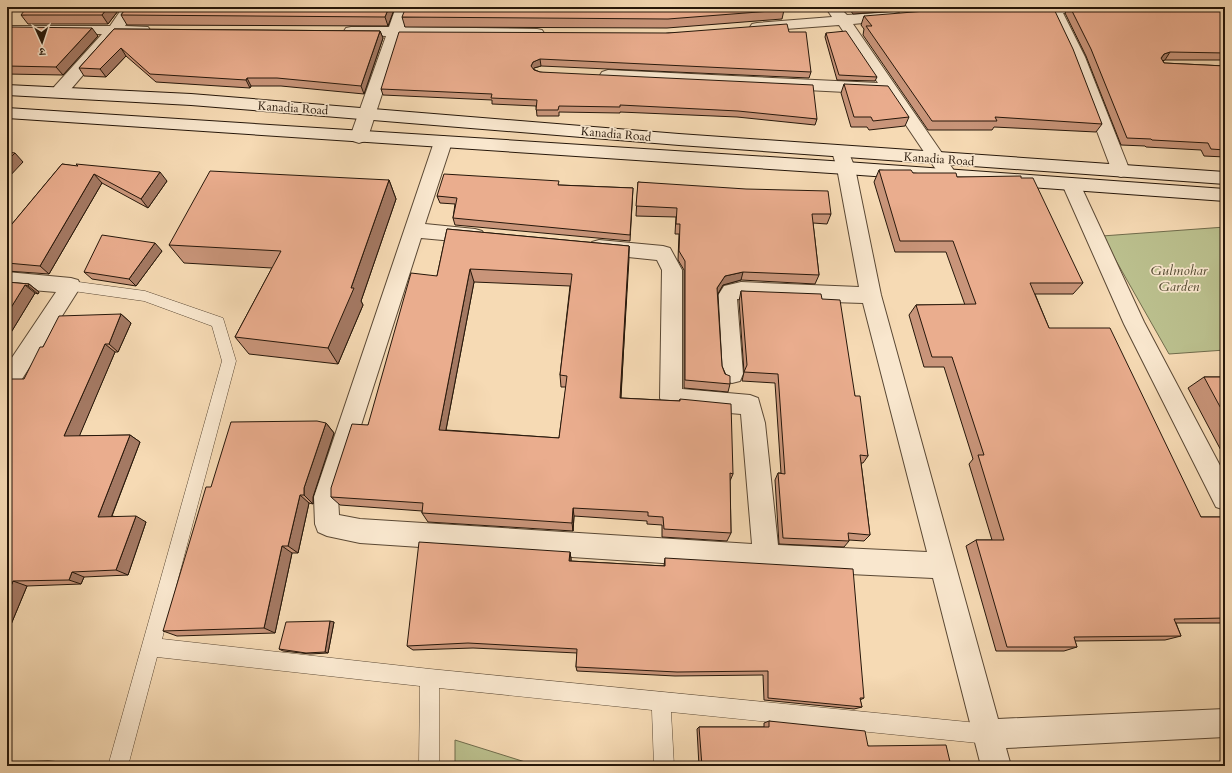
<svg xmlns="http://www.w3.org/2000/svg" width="1232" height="773" font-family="Cardo,'Noto Serif Devanagari',serif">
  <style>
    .green { fill: #bbc08e; stroke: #706c4c }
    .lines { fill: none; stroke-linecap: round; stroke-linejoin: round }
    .service-casing { stroke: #5a4834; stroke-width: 1 }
    .minor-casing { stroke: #5a4834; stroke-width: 2 }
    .secondary-casing { stroke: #26170a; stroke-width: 2 }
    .service { fill: #f9e7ce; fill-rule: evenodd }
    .minor { fill: #f9e7ce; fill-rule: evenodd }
    .secondary { fill: #f9e7ce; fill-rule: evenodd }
    .wall { fill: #c9957a; stroke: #26170a; fill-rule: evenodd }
    .shaded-wall { fill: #a47963; stroke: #26170a }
    .building { fill: #eaad8e; stroke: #26170a; fill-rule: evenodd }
    .labels { text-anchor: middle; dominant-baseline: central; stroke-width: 3.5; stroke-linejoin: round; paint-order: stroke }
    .far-street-label { font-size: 12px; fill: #26170a; stroke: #f9e7ce }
    .park-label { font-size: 14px; font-style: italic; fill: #534a32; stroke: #f9e7ce }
  </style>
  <rect width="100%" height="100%" fill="#f6dab4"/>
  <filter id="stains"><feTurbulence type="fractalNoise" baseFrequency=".005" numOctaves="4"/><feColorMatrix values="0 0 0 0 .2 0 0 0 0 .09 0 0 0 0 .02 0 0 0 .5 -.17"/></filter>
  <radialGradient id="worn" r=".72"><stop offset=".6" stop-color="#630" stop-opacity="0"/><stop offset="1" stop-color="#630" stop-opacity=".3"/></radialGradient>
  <path class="green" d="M1225 227V350L1169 354 1102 236Z
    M455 740 538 766H455Z"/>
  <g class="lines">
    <defs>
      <path id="service" d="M71 281 145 291 223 318 236 361 162 639 430 669 988 724 995 727 998 734 995 741 988 744 671 712 674 766H654L652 710 439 688V766H419L420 686 157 657 128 766H108L222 361 212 326 144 301 66 290 64 286 66 282Z"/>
      <path id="minor" d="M123 7H137L125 26 148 27 150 30 148 33 118 34 66 95 60 96 54 95 52 91 54 87 102 34H7V26H110Z
        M396 7H410L404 27 537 29 542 30 544 33 542 36 537 37 401 36 368 137 365 141 359 143 353 141 350 137 386 36 351 35 346 34 344 31 346 28 351 27H389Z
        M834 7 840 8 847 15 894 12 899 13 901 16 899 19 894 20 853 24 955 172 958 176 955 180 949 182 943 180 885 94 608 80 602 78 600 75 602 72 608 70 878 83 839 25 757 31 752 30 750 27 752 24 757 23 832 17 828 11 830 8Z
        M1018 7 1105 8 1103 11 1098 12 1063 13 1085 57 1130 171 1127 175 1121 177 1115 175 1112 171 1069 57 1049 13 1019 12 1017 9Z
        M443 136 449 138 452 142 425 224 475 229 482 231 485 236 482 241 475 243 421 238 338 497 339 515 360 519 752 544 741 414 671 408 663 405 660 398 662 270 657 260 599 254 592 252 589 247 592 242 599 240 663 246 670 248 682 270V389L750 395 758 398 765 423 778 545 927 552 863 303 737 299 743 374 740 381 732 383 724 381 721 374 717 297 724 286 741 282 859 287 837 168 832 152 835 148 841 146 847 148 855 168 881 295 998 719 1225 709V737L1006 748 1011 766H981L933 578 766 570 360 543 327 536 318 532 315 524 314 497 434 142 437 138Z
        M1071 178 1077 180 1080 184 1144 322 1225 475V510L1216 507 1124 324 1062 184 1065 180Z
        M7 272 71 278 78 280 81 286 15 390 7 392V365L56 292 7 288Z"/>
      <path id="secondary" d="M7 85 191 94 679 134 1225 172V184L679 145 191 105 7 95Z
        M7 108 846 162 1225 189V201L846 174 7 118Z"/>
    </defs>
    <use href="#service" class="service-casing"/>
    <use href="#minor" class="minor-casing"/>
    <use href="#secondary" class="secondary-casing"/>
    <use href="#service" class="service"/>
    <use href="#minor" class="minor"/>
    <use href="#secondary" class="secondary"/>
  </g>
  <path class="wall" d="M121 7 108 24H28L21 15Z
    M127 7H395L388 26 127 25 121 15Z
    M848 7H952L853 14Z
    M1069 7H1225V60H1163L1164 63 1225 66V157L1204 156 1201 150 1146 147 1145 146 1121 145 1086 56 1065 13Z
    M784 10 782 19 667 28 405 27 402 17Z
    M864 16 1102 124 1096 132 994 127 992 130H928L863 35 864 29 861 25Z
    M114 29 380 31 383 38 364 94 281 86H251L250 88 156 82 126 56 106 77 84 76 79 68Z
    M7 30 98 36 63 75 7 74Z
    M789 32 811 72 809 78 541 66 534 68 533 69 540 72 817 119 815 125 737 117 620 112V113L559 112V116H537L536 106 492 104V100L383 95 381 89 668 33Z
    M826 33 877 77 875 81 837 80 825 37Z
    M844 84 909 117 905 126 869 130 867 127H851L841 93Z
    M62 164 167 181 148 208 102 183 49 274 7 271V230Z
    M879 170 957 177 1021 178 1083 283 1073 294H1035L1049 328 1201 517H1225V623H1176L1181 636 1165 640 1075 641 1077 647 1064 651H996L966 546 976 540H992L969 464 973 459 944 367H924L909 315 916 305H965L946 252H895L874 182Z
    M389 180 396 199 361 301 363 305 338 364 249 354 235 337 272 268 184 263 169 245Z
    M638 182 831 214 827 224 813 223 819 275 815 284 741 280 723 285 718 294 722 366 730 384 728 392 684 388V270L678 260 679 234H675L676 217 636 216Z
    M559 185 633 188 630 241 455 225 453 218 455 204 440 203 437 196Z
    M447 229 629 246 621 398 680 401V399L733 474 730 481 731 533 727 541 662 537V525L647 524V521L574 516 573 531 428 522 422 513V511L340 505 331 497 368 425 437 276ZM474 282 570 286 560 375 561 387H566L559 438 446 430Z
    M162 251 136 286 92 279 84 272Z
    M7 282 29 284 39 292 38 294 35 293 7 339Z
    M741 291 822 299 855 396 868 456 863 463H861L870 535 864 541 849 540V541L844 547 779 544 775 480 778 473H781L775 383 742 381 744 372 739 301Z
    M121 314 131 323 118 352H115L79 436 130 435 140 442 112 516 146 522 128 575 84 577 81 584 27 586 7 634 24 379 43 347Z
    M1204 377H1225V458L1188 388Z
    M326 423 334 433 313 497V504L309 503 298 553H292L275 633 177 636 163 631Z
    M570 552 571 559V561L664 566 665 558 864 698 860 700 862 707 854 709 764 700 763 675 675 676 577 671 576 667 577 653 473 648 413 650 407 646Z
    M334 622 328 653 310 654 283 651 279 649Z
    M769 721 868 746 951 766H699L697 729 699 727H764V723Z"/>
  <path class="shaded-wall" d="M108 7H121L108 24 102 15Z
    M389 7H395L388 26 385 17Z
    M92 28 98 36 63 75 56 67Z
    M380 31 383 38 364 94 361 86Z
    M121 48 126 56 106 77 100 69Z
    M1170 52 1165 60 1159 62 1164 54Z
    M540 59 541 66 534 68 532 73 531 66 533 62Z
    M247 78 251 86 250 88 246 80Z
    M15 153 23 162 7 179V161Z
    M160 172 167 181 148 208 141 199Z
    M94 174 102 183 49 274 40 266Z
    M389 180 396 199 361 301 363 305 338 364 328 348 351 288Z
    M155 243 162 251 136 286 129 279Z
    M629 246V259L620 409V398Z
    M470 269 474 282 444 440 439 430Z
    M743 272 741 280 723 285 716 297 717 288 725 276Z
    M29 284 39 292 38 294 28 286Z
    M25 285 35 293 7 339V314Z
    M121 314 131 323 118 352 109 344Z
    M105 344 115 352 76 444 64 436Z
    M326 423 334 433 313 497V504L304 495V488Z
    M130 435 140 442 109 523 98 517Z
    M300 495 309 503 298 553 288 546Z
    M573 508 574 516 573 531 572 523Z
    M136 516 146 522 128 575 116 570Z
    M282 546 292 553 275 633 264 628Z
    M570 552 571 559 570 568 569 561Z
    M72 572 84 577 81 584 69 580Z
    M13 581 27 586 7 634V596Z
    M330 621 334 622 328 653 325 652Z
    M48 761 63 762 61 766H46Z"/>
  <path class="building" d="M27 7H108L102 15H21Z
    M127 7H389L385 17 121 15Z
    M406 7H783L784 10 668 19 402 17Z
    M1005 7H1053L1073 49 1102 124 995 117 997 121H932L866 26H872L864 16 962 8Z
    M1070 7H1225V53L1170 52 1164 54 1161 58 1164 63 1225 66V150L1211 149 1208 143 1152 140 1151 139 1127 138 1091 49Z
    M787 24 789 32H806L811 72 540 59 533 62 531 66 534 70 540 72 813 85 817 119 738 111 620 105V107L559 106 558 110H536L537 100 491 98 492 94 381 89 399 32 668 33Z
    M12 27 92 28 56 67 7 66V30H10Z
    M114 29 380 31 361 86 277 78H247L246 80 150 74 121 48 100 69 79 68Z
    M846 31 877 77 839 75 826 33Z
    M844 84 888 86 909 117 873 121 871 117H854Z
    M7 152 15 153 7 161Z
    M62 164 78 166 76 164 160 172 141 199 94 174 40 266 7 263V230Z
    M879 170H911L913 173H956L957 177 1021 176V178H1033L1083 283H1030L1049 328H1110L1201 517H1225V618L1174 619 1181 636 1074 637 1077 647H1007L976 540H1004L978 455H984L952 357H932L916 305 976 304 953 241H900Z
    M210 171 389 180 351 288H354L328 348 235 337 281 251 169 245Z
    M444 174 559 181 558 185 633 188 630 235 453 218 457 198 437 196Z
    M638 182 746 189 828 191 831 214H812L819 275 743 272 725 276 717 288 722 366 725 374 730 376V384L685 380V261L679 251 680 224H676L677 208 636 206Z
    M447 229 629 246 620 398 680 401V399L731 404 733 474 730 473 731 533 664 529 663 517 648 516V512L573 508 572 523 422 513 423 503 331 497V488L352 424 368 425 411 273 437 276ZM470 269 572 274 560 375 567 376 559 438 439 430Z
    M102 235 155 243 129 279 84 272Z
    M7 282 29 284 28 286 25 285 7 314Z
    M741 291 821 294 822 299 840 300 855 396H860L868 456 860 455 870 535 848 533 849 541 783 538 778 473 785 474 778 374 744 372 747 365Z
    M121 314 109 344H105L64 436 130 435 98 517 136 516 116 570 72 572 69 580 13 581 7 596V387L11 379H24L40 347H43L59 316Z
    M1204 377H1225V416Z
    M317 421 326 423 304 488V495H300L288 546H282L264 628 163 631 206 487H211L231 422Z
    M419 542 570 552 569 561 665 566V558L853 569 864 698H860L862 707 768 698V671L677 672 576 667 577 649 468 643 407 646Z
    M330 621 325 652 306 653 279 649 286 622Z
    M769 721 865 731 868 746 946 745 951 766H702L699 727H769Z
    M48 761 46 766H7V762Z"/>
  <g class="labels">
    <g class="far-street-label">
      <text transform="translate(293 108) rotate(4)">Kanadia Road</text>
      <text transform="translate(616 134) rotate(5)">Kanadia Road</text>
      <text transform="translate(939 159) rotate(4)">Kanadia Road</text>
    </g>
    <g class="park-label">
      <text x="1179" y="270">Gulmohar<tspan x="1179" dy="16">Garden</tspan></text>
    </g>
  </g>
  <rect width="1232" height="773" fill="none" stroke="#f6dab4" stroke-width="24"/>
  <rect x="8" y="8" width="1216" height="757" fill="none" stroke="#26170a" stroke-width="2"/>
  <rect x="12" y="12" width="1208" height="749" fill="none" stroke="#26170a"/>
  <g transform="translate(42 42) rotate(177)" stroke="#f9e7ce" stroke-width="3" paint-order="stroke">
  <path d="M0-3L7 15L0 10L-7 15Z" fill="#26170a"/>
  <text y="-6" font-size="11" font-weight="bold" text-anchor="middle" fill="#26170a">उ</text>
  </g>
  <rect width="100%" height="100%" filter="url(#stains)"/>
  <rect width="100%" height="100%" fill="url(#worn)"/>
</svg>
